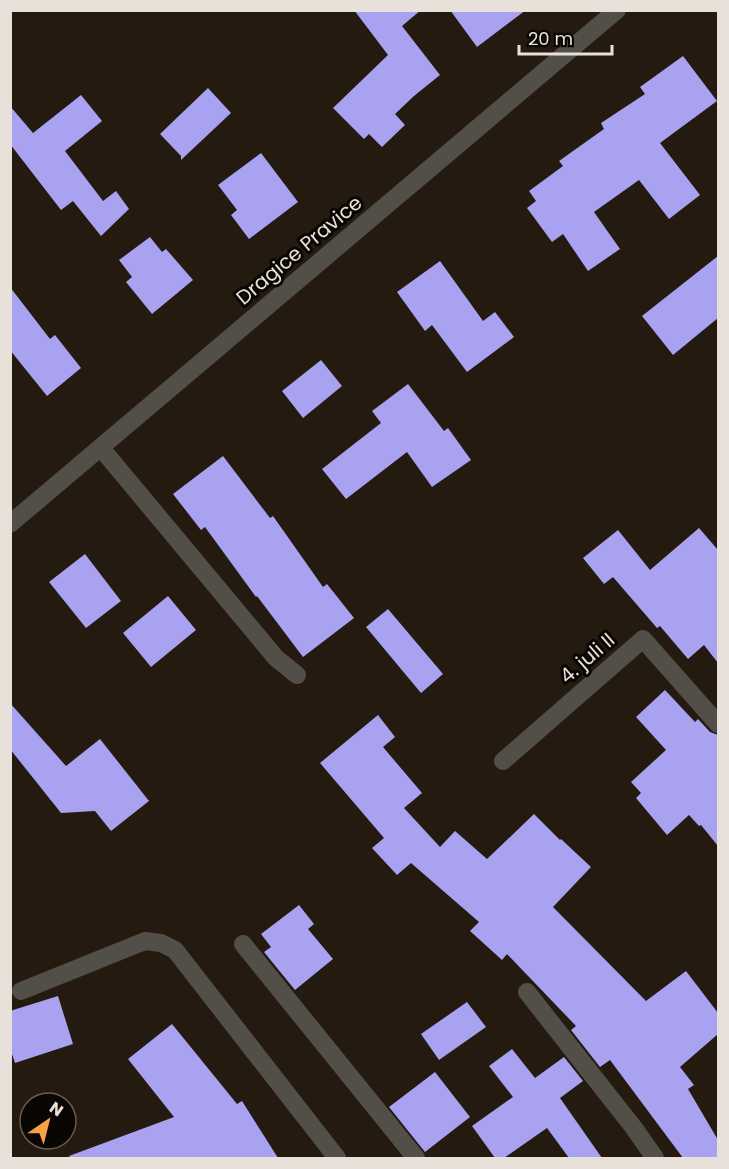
<svg xmlns="http://www.w3.org/2000/svg" width="729" height="1169" font-family="Poppins,sans-serif">
  <style>
    .building { fill: #a8a2f1 }
    .lines { fill: none; stroke-linecap: round; stroke-linejoin: round }
    .lane { stroke: #524f48; stroke-width: 18 }
    .street { stroke: #524f48; stroke-width: 18 }
    .labels { text-anchor: middle; dominant-baseline: central; stroke-width: 6; stroke-linejoin: round; paint-order: stroke }
    .street-label { font-size: 20px; fill: #e8e1d9; stroke: #0a0603 }
  </style>
  <rect width="100%" height="100%" fill="#241a0f"/>
  <path class="building" d="M354 10H421L402 26 440 75 414 96 395 114 405 125 382 147 369 134 364 139 333 108 388 55Z
    M450 10H526L477 47Z
    M683 56 717 101 660 143 700 195 669 219 639 180 594 212 620 249 588 271 563 234 552 242 527 208 536 201 529 191 563 166 559 161 604 129 601 123 645 94 640 87Z
    M208 88 231 113 181 160V156L160 134Z
    M81 95 102 121 65 151 103 201 116 191 129 209 101 236 73 201 61 210 10 144V106L33 133Z
    M261 153 298 202 249 239 231 215 237 210 218 185Z
    M150 237 162 252 166 249 193 280 152 314 126 282 132 277 119 260Z
    M718 256V318L673 355 642 316Z
    M440 261 483 321 495 312 514 337 467 372 432 325 425 331 397 292Z
    M10 287 50 339 55 335 81 368 47 396 10 350Z
    M321 360 342 386 303 418 282 391Z
    M408 384 444 431 448 428 471 460 432 487 407 452 346 499 322 469 381 423 372 411Z
    M223 456 270 518 273 516 323 587 327 584 354 618 303 657 257 596 256 597 205 527 201 530 173 494Z
    M699 528 718 550V663L704 645 688 659 660 626 657 628 613 577 604 584 583 558 618 530 650 570Z
    M85 554 121 601 86 628 49 582Z
    M168 596 196 630 151 667 123 633Z
    M388 609 443 674 421 693 366 627Z
    M665 690 695 722 698 719 710 732 718 735V846L701 825 699 826 689 815 667 835 636 798 641 793 631 782 666 750 636 717Z
    M10 703 66 766 100 739 149 801 111 831 95 811 61 813 10 749Z
    M378 715 395 737 383 747 422 793 404 808 440 847 455 831 487 859 534 814 560 840 561 839 591 867 553 907 646 1001 686 971 718 1013V1034L680 1067 694 1085 688 1089 718 1140V1158H683L610 1060 600 1067 571 1030 576 1026 507 954 502 960 470 931 479 922 411 863 397 875 372 848 384 838 320 763Z
    M299 905 314 924 308 929 333 959 295 990 264 952 271 947 261 934Z
    M58 996 73 1044 15 1063 10 1048V1011Z
    M467 1002 486 1027 439 1060 421 1034Z
    M172 1024 237 1104 242 1101 278 1158H70L69 1156 174 1117 128 1059Z
    M512 1049 535 1078 564 1057 583 1081 560 1098 602 1158H569L547 1128 504 1158H495L472 1126 513 1097 489 1066Z
    M435 1072 470 1117 425 1152 389 1107Z"/>
  <g class="lines">
    <path class="lane" d="M101 448 276 658 297 675"/>
    <path class="street" d="M10 524 617 10
      M503 761 643 639 718 724
      M243 944 416 1158
      M21 991 145 941 161 943 175 950 337 1158
      M527 992 634 1128 655 1158"/>
  </g>
  <g class="labels">
    <g class="street-label">
      <text transform="translate(299 250) rotate(-40)">Dragice Pravice</text>
      <text transform="translate(587 658) rotate(-41)">4. juli II</text>
    </g>
  </g>
  <rect width="729" height="1169" fill="none" stroke="#e8e1d9" stroke-width="24"/>
  <g transform="translate(48 1121) rotate(35)"><circle r="28" fill="#0a0603" stroke="#635e59" stroke-width="1.5"/>
  <path d="M0-4.5L10 22L0 15L-10 22Z" fill="#f7a149"/>
  <text y="-9" font-size="16" font-weight="bold" text-anchor="middle" fill="#e8e1d9">N</text>
  </g>
  <path d="M519 45v9h93v-9" fill="none" stroke="#e8e1d9" stroke-width="3"/>
  <text x="528" y="45" font-size="18" fill="#e8e1d9" stroke="#0a0603" stroke-width="4.5" paint-order="stroke">20 m</text>
</svg>
